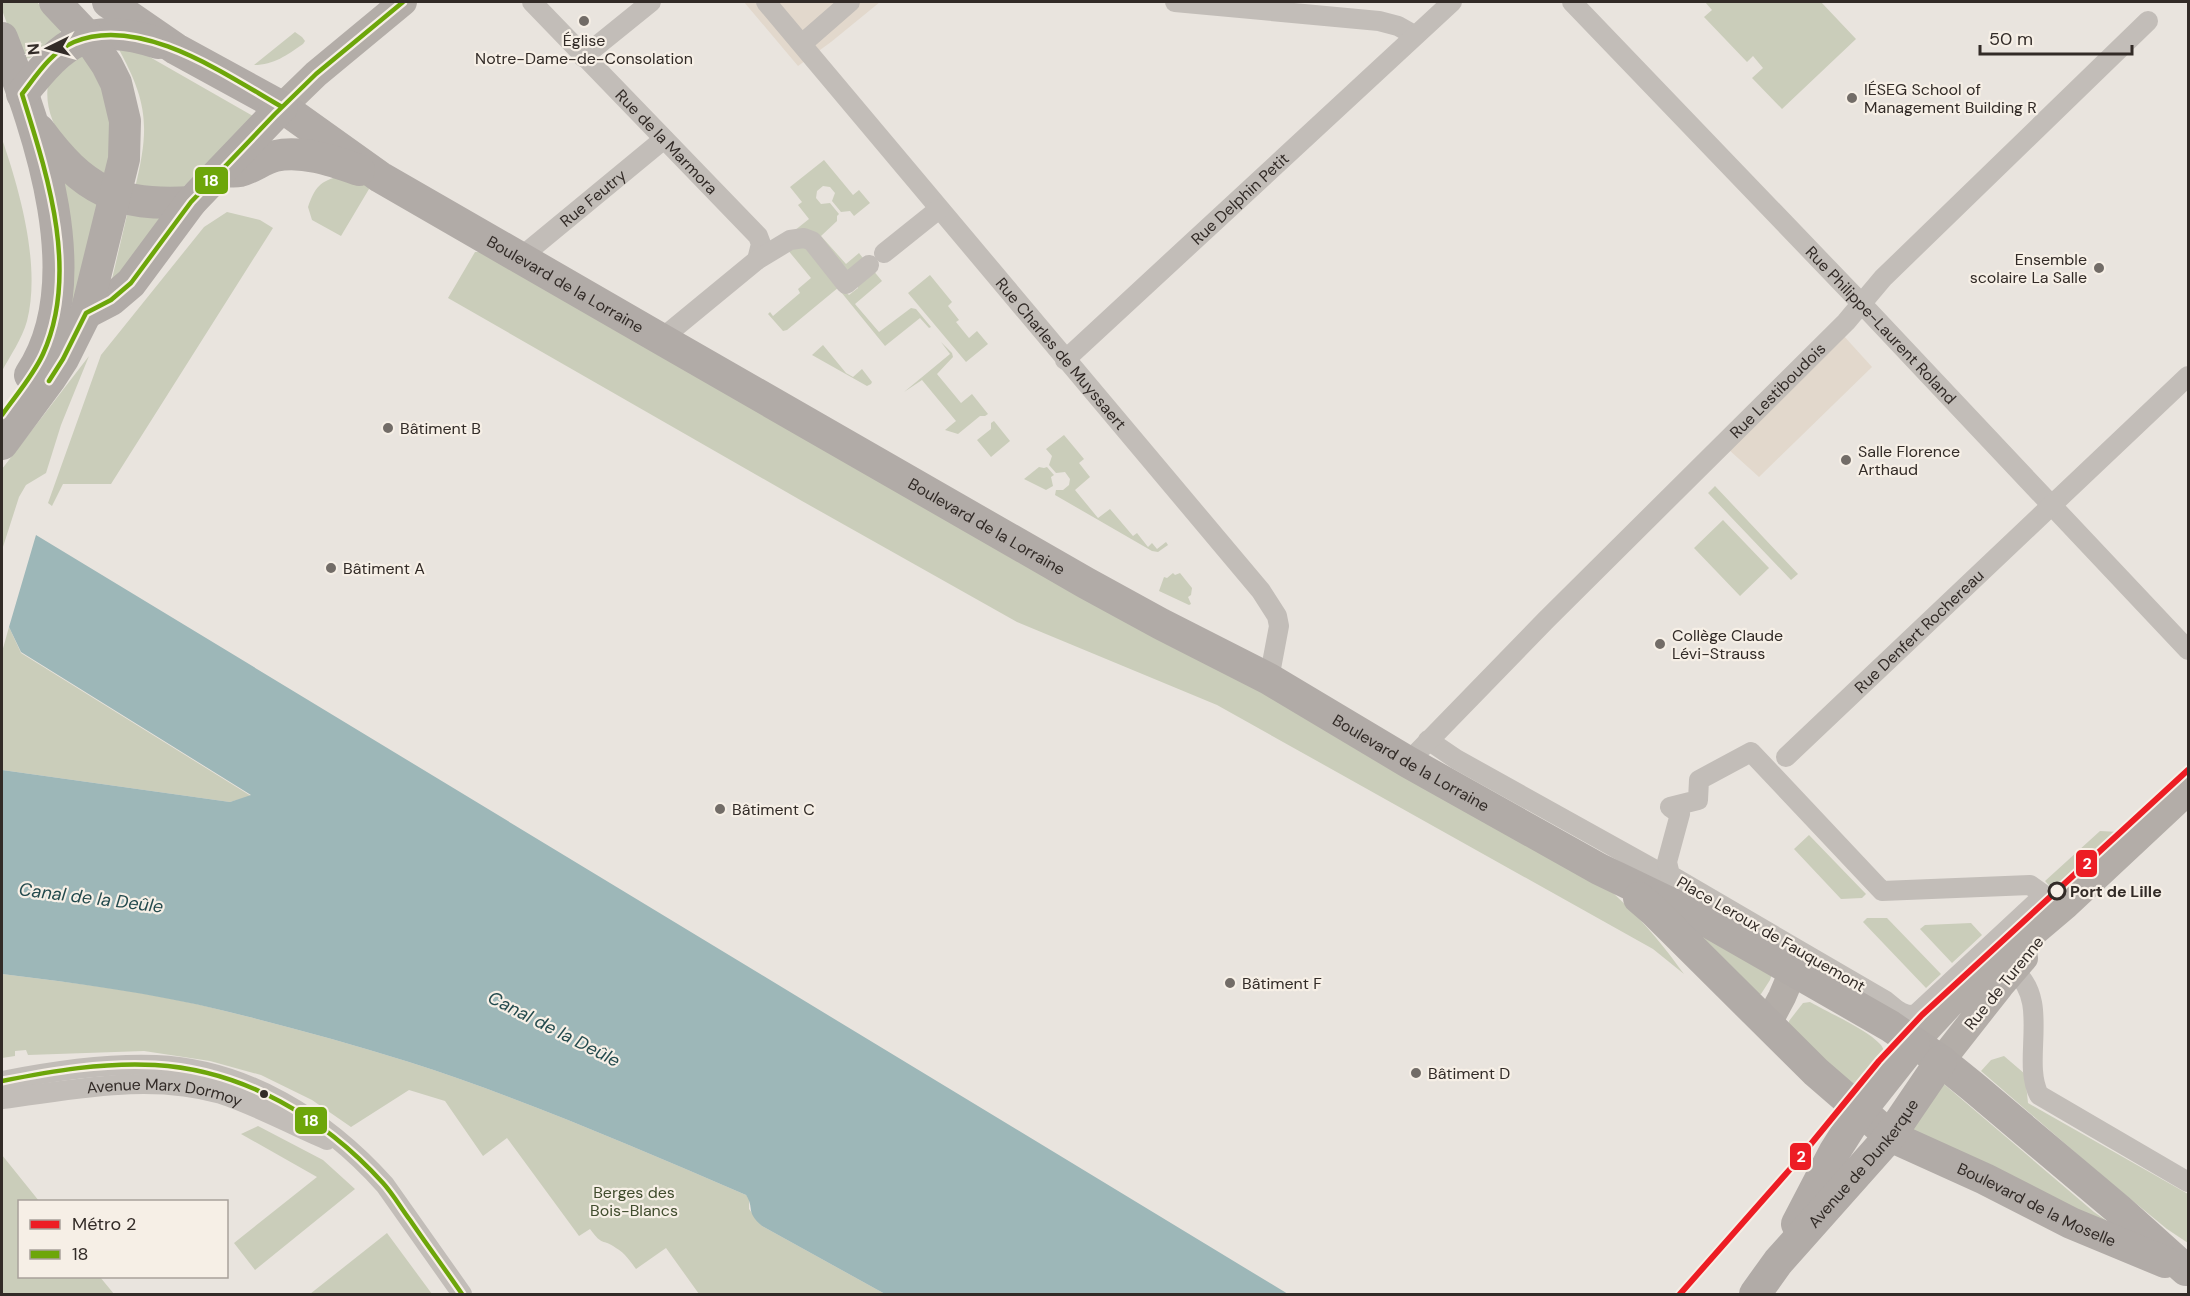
<svg xmlns="http://www.w3.org/2000/svg" width="2190" height="1296" font-family="'DM Sans',sans-serif">
  <style>
    .green { fill: #cacdba }
    .plaza { fill: #e2d8cc }
    .water { fill: #9db7b8 }
    .lines { fill: none; stroke-linecap: round; stroke-linejoin: round }
    .street { stroke: #c2bdb8; stroke-width: 20 }
    .secondary { stroke: #b3ada8; stroke-width: 28 }
    .primary { stroke: #b1aba7; stroke-width: 32 }
    .bus-1-casing { stroke: #f6efe6; stroke-width: 9 }
    .bus-1 { stroke: #6da60a; stroke-width: 4.5 }
    .metro-1-casing { stroke: #f6efe6; stroke-width: 10 }
    .metro-1 { stroke: #ed1d24; stroke-width: 6 }
    .poi-dot { fill: #726c67; stroke: #f6efe6; stroke-width: 2 }
    .stop-dot { fill: #f6efe6; stroke: #322b27; stroke-width: 3 }
    .bus-dot { fill: #322b27; stroke: #f6efe6; stroke-width: 2 }
    .labels { text-anchor: middle; dominant-baseline: central; stroke-width: 4.5; stroke-linejoin: round; paint-order: stroke }
    .poi-label { font-size: 16px; fill: #322b27; stroke: #f6efe6; text-anchor: start }
    .street-label { font-size: 16px; fill: #322b27; stroke: #f6efe6 }
    .stop-label { font-size: 16px; font-weight: bold; fill: #322b27; stroke: #f6efe6; text-anchor: start }
    .park-label { font-size: 16px; fill: #414d2e; stroke: #f6efe6 }
    .water-label { font-size: 18px; font-style: italic; fill: #234a4d; stroke: #f6efe6 }
    .line-badge { stroke: #f6efe6; stroke-width: 2 }
    .badge-label { font-size: 16px; text-anchor: middle; font-weight: bold; fill: #fff }
  </style>
  <rect width="100%" height="100%" fill="#e9e4de"/>
  <path class="green" d="M2 2H37L58 25 61 33 30 58 24 59 19 56 2 10Z
    M1705 2H1821L1856 39 1782 109 1752 78 1763 68 1753 56 1747 62 1704 17 1712 10Z
    M295 32 302 37 305 41 303 44C287 55 274 65 254 65Z
    M117 46 141 52 260 120 183 187 135 188C150 126 148 102 117 46Z
    M85 52 111 108 108 178C74 160 42 124 48 84Z
    M2 139C20 191 41 266 27 321 22 339 10 356 2 371Z
    M824 160 853 195 859 190 870 203 854 216 850 211 841 212 832 201 835 193 830 187 823 186 817 191 816 198 821 204 830 203 839 214 837 216V221L821 236 846 264 859 253 866 262 846 271 818 239 779 243 809 219 798 205 802 202 790 187Z
    M50 165 101 203 70 322Z
    M340 176 368 185 369 189 341 236 312 220 308 207C315 187 320 181 340 176Z
    M227 212 260 220 273 228 111 484H63L52 506 48 503 101 355 204 227Z
    M127 215H162L117 278 112 279Z
    M803 244 839 287 787 330 783 331 768 314 770 312 773 316 800 293 798 289 811 278 787 249Z
    M475 252H486L1244 676 1602 883C1636 913 1658 938 1684 974L1653 949 1217 705 1017 622 802 501 448 298Z
    M872 269 882 281 855 304 879 332 911 308 916 309 931 327 929 328 920 318 885 346 841 292H846L849 295 858 288V284Z
    M930 275 952 302 948 306 959 320 956 322 969 338 977 331 988 344 966 362 908 293Z
    M941 342 952 353 953 357 937 374 961 403 972 394 988 414 985 416H980L958 434 945 430 956 421 922 380 904 392 950 354Z
    M823 345 846 373 853 377 862 369 872 382 871 384 867 386 812 355Z
    M89 356 61 425 46 473 26 485 19 497 2 550V469Z
    M994 421 1010 441 991 457 977 440 991 429V423Z
    M1064 435 1084 459 1079 463 1090 477 1075 490 1098 518 1110 509 1133 536 1137 533 1148 547 1152 543 1157 549 1166 542 1168 545 1158 552 1152 551 1055 495 1056 490H1063L1069 485 1070 479 1065 472 1056 473 1049 465 1052 456 1046 449Z
    M1039 467 1044 468 1047 467 1054 475 1051 477 1053 486 1046 490 1024 479Z
    M1715 486 1798 574 1791 580 1708 493Z
    M1723 520 1769 568 1740 596 1694 548Z
    M1173 573 1175 575 1180 573 1192 588 1191 595 1188 597 1191 604 1189 605 1159 591 1164 577 1167 578Z
    M9 627 21 653 251 796 230 802 2 770V652Z
    M2100 831 2119 832 2054 891 2045 881Z
    M1809 835 1866 894 1862 898 1841 899 1794 849Z
    M1867 918H1887L1941 974 1926 988 1863 922Z
    M1971 923 1982 935 1952 963 1920 929 1925 925Z
    M1695 930 1772 974 1770 980 1761 994H1757Z
    M2 974C76 983 152 992 225 1011 287 1026 348 1043 409 1062 524 1099 635 1147 746 1195L749 1199V1209L762 1226 885 1294H715L711 1293 699 1294 666 1248 636 1269C630 1261 625 1253 616 1248 602 1238 603 1247 590 1229L579 1236 507 1138 483 1156 445 1101 409 1090 351 1127 312 1100 261 1075 210 1061 144 1051 28 1055 26 1050 15 1051V1056L2 1058Z
    M1810 1002C1829 1013 1866 1029 1880 1044 1884 1048 1884 1053 1886 1057L1862 1095 1788 1026 1789 1021 1803 1003Z
    M2004 1056 2025 1074 2028 1103 2188 1194V1243L2167 1229 2099 1173 1981 1071 1991 1060Z
    M1940 1083 1945 1085 2094 1212 2133 1239 1914 1138 1909 1124Z
    M258 1126 323 1160 355 1189 255 1270 234 1243 317 1177 241 1134Z
    M2 1155 39 1201 20 1202V1276L100 1277 114 1294H2Z
    M387 1233 432 1294H310Z"/>
  <path class="plaza" d="M744 2H880L831 42 798 66Z
    M1843 335 1872 367 1759 477 1728 449Z"/>
  <path class="water" d="M36 535 1288 1294H885L762 1226C745 1211 755 1209 746 1195 635 1147 524 1099 409 1062 348 1043 287 1026 225 1011 152 993 76 983 2 974V770L230 802 251 795 21 652 9 627Z"/>
  <g class="lines">
    <g class="street">
      <path id="s1" d="M532 2 758 236 761 244 757 260"/>
      <path id="s2" d="M766 2 1261 591 1277 616 1279 626 1269 679"/>
      <path d="M1175 2 1379 21 1398 26 1414 35"/>
      <path id="s3" d="M1572 2 1861 303 2188 650"/>
      <path d="M803 43 850 2"/>
      <path d="M583 57 651 2"/>
      <path d="M884 253 939 209"/>
      <path id="s4" d="M521 257 664 139"/>
      <path d="M661 339 757 260 790 240 804 238 812 241 846 284 869 265"/>
      <path id="s5" d="M1065 360 1452 2"/>
      <path d="M1428 740 1456 759 1677 882"/>
      <path d="M1751 752 1882 891 2030 885 2044 895 1915 1015C1902 1016 1896 1009 1886 1001L1670 875 1667 862 1680 814 1670 807 1698 800 1699 780Z"/>
      <path id="s6" d="M1786 757 2188 376"/>
      <path id="s7" d="M1408 762 1546 620 1846 322 1883 278 2148 21"/>
      <path d="M2014 971C2051 1001 2021 1060 2039 1095L2188 1182"/>
      <path d="M2 1081C52 1071 104 1063 156 1065 246 1069 326 1119 385 1185L462 1294"/>
      <path id="s8" d="M2 1099C74 1090 149 1073 221 1094 258 1106 291 1125 327 1140"/>
    </g>
    <path class="secondary" d="M282 107 316 74 403 2
      M1767 1025 1782 997 1793 971
      M1914 1043 1951 1003 2066 905 2188 791
      M1941 1061 2000 986 2024 958"/>
    <g class="primary">
      <path id="s9" d="M108 2 176 49 282 107 380 177 661 339 1086 583 1161 624 1269 679 1408 762 1599 869 1705 920 1890 1026 1941 1061 1972 1086 2118 1209 2186 1270"/>
      <path d="M2 38C39 133 92 282 30 375"/>
      <path d="M22 94C65 40 88 21 158 43"/>
      <path d="M39 130C83 190 116 207 191 202"/>
      <path d="M221 171C227 171 234 172 240 171 252 168 263 159 275 156 302 150 333 161 359 170"/>
      <path d="M86 313 111 300 131 283 191 202 282 107"/>
      <path d="M2 444 50 379 63 359 86 313 124 159 125 121 116 83 107 65 88 37 55 2"/>
      <path id="s10" d="M1639 898 1654 911 1816 1072 1890 1136 1985 1179 2071 1223 2165 1262"/>
      <path d="M1797 1224 1835 1151 1861 1110 1914 1043"/>
      <path id="s11" d="M1755 1294 1778 1262 1890 1136 1941 1061"/>
    </g>
    <defs>
      <path id="bus-1" d="M49 381 63 359 86 313 111 300 131 283 191 202 275 114 316 74 403 2
        M2 415C16 395 33 376 43 354 80 272 47 174 22 94 36 76 51 52 74 42 140 14 226 75 282 107
        M2 1081C52 1071 104 1062 155 1065 244 1070 324 1118 383 1183 393 1194 401 1208 410 1220 427 1245 445 1269 462 1294"/>
    </defs>
    <use href="#bus-1" class="bus-1-casing"/>
    <use href="#bus-1" class="bus-1"/>
    <defs>
      <path id="metro-1" d="M1680 1294 1792 1167 1879 1061 1922 1015 2188 770"/>
    </defs>
    <use href="#metro-1" class="metro-1-casing"/>
    <use href="#metro-1" class="metro-1"/>
  </g>
  <g class="poi-dot">
    <circle cx="584" cy="21" r="6"/>
    <circle cx="1852" cy="98" r="6"/>
    <circle cx="2099" cy="268" r="6"/>
    <circle cx="388" cy="428" r="6"/>
    <circle cx="1846" cy="460" r="6"/>
    <circle cx="331" cy="568" r="6"/>
    <circle cx="1660" cy="644" r="6"/>
    <circle cx="720" cy="809" r="6"/>
    <circle cx="1230" cy="983" r="6"/>
    <circle cx="1416" cy="1073" r="6"/>
  </g>
  <circle class="stop-dot" cx="2057" cy="891" r="8"/>
  <circle class="bus-dot" cx="264" cy="1094" r="5"/>
  <g class="labels">
    <g class="poi-label">
      <text x="584" y="40" text-anchor="middle">Église<tspan x="584" dy="18">Notre-Dame-de-Consolation</tspan></text>
      <text x="1864" y="89">IÉSEG School of<tspan x="1864" dy="18">Management Building R</tspan></text>
      <text x="2087" y="259" text-anchor="end">Ensemble<tspan x="2087" dy="18">scolaire La Salle</tspan></text>
      <text x="400" y="428">Bâtiment B</text>
      <text x="1858" y="451">Salle Florence<tspan x="1858" dy="18">Arthaud</tspan></text>
      <text x="343" y="568">Bâtiment A</text>
      <text x="1672" y="635">Collège Claude<tspan x="1672" dy="18">Lévi-Strauss</tspan></text>
      <text x="732" y="809">Bâtiment C</text>
      <text x="1242" y="983">Bâtiment F</text>
      <text x="1428" y="1073">Bâtiment D</text>
    </g>
    <g class="street-label">
      <text stroke="none"><textPath href="#s1" startOffset="194">Rue de la Marmora</textPath></text>
      <text stroke="none"><textPath href="#s4" startOffset="93">Rue Feutry</textPath></text>
      <text stroke="none"><textPath href="#s5" startOffset="238">Rue Delphin Petit</textPath></text>
      <text stroke="none"><textPath href="#s9" startOffset="538">Boulevard de la Lorraine</textPath></text>
      <text stroke="none"><textPath href="#s3" startOffset="447">Rue Philippe-Laurent Roland</textPath></text>
      <text stroke="none"><textPath href="#s2" startOffset="459">Rue Charles de Muyssaert</textPath></text>
      <text stroke="none"><textPath href="#s7" startOffset="524">Rue Lestiboudois</textPath></text>
      <text stroke="none"><textPath href="#s9" startOffset="1024">Boulevard de la Lorraine</textPath></text>
      <text stroke="none"><textPath href="#s6" startOffset="183">Rue Denfert Rochereau</textPath></text>
      <text stroke="none"><textPath href="#s9" startOffset="1510">Boulevard de la Lorraine</textPath></text>
      <text transform="translate(1771 934) rotate(30)">Place Leroux de Fauquemont</text>
      <text transform="translate(2004 983) rotate(-51)">Rue de Turenne</text>
      <text stroke="none"><textPath href="#s8" startOffset="164">Avenue Marx Dormoy</textPath></text>
      <text stroke="none"><textPath href="#s11" startOffset="170">Avenue de Dunkerque</textPath></text>
      <text stroke="none"><textPath href="#s10" startOffset="508">Boulevard de la Moselle</textPath></text>
    </g>
    <g class="stop-label">
      <text x="2070" y="891">Port de Lille</text>
    </g>
    <g class="park-label">
      <text x="634" y="1192">Berges des<tspan x="634" dy="18">Bois-Blancs</tspan></text>
    </g>
    <g class="water-label">
      <text transform="translate(91 898) rotate(7)">Canal de la Deûle</text>
      <text transform="translate(554 1029) rotate(27)">Canal de la Deûle</text>
    </g>
  </g>
  <g class="line-badge">
    <rect x="194" y="166" width="35" height="29" rx="6" fill="#6da60a"/>
    <rect x="2075" y="849" width="23" height="29" rx="6" fill="#ed1d24"/>
    <rect x="294" y="1106" width="34" height="29" rx="6" fill="#6da60a"/>
    <rect x="1789" y="1142" width="23" height="29" rx="6" fill="#ed1d24"/>
  </g>
  <g class="badge-label">
    <text x="211" y="186">18</text>
    <text x="2087" y="869">2</text>
    <text x="311" y="1126">18</text>
    <text x="1801" y="1162">2</text>
  </g>
  <rect width="2190" height="1296" fill="none" stroke="#322b27" stroke-width="6"/>
  <rect x="18" y="1200" width="210" height="78" fill="#f6efe6" stroke="#a8a19a" stroke-width="1.5"/>
  <rect x="30" y="1220" width="30" height="9" fill="#ed1d24" stroke="#a8a19a" stroke-width="1.5"/>
  <text x="72" y="1230" font-size="18" fill="#322b27">Métro 2</text>
  <rect x="30" y="1250" width="30" height="9" fill="#6da60a" stroke="#a8a19a" stroke-width="1.5"/>
  <text x="72" y="1260" font-size="18" fill="#322b27">18</text>
  <g transform="translate(48 48) rotate(265)" stroke="#f6efe6" stroke-width="4.5" paint-order="stroke">
  <path d="M0-4.5L10 22L0 15L-10 22Z" fill="#322b27"/>
  <text y="-9" font-size="16" font-weight="bold" text-anchor="middle" fill="#322b27">N</text>
  </g>
  <path d="M1980 45v9h152v-9" fill="none" stroke="#322b27" stroke-width="3"/>
  <text x="1989" y="45" font-size="18" fill="#322b27" stroke="#f6efe6" stroke-width="4.5" paint-order="stroke">50 m</text>
</svg>
